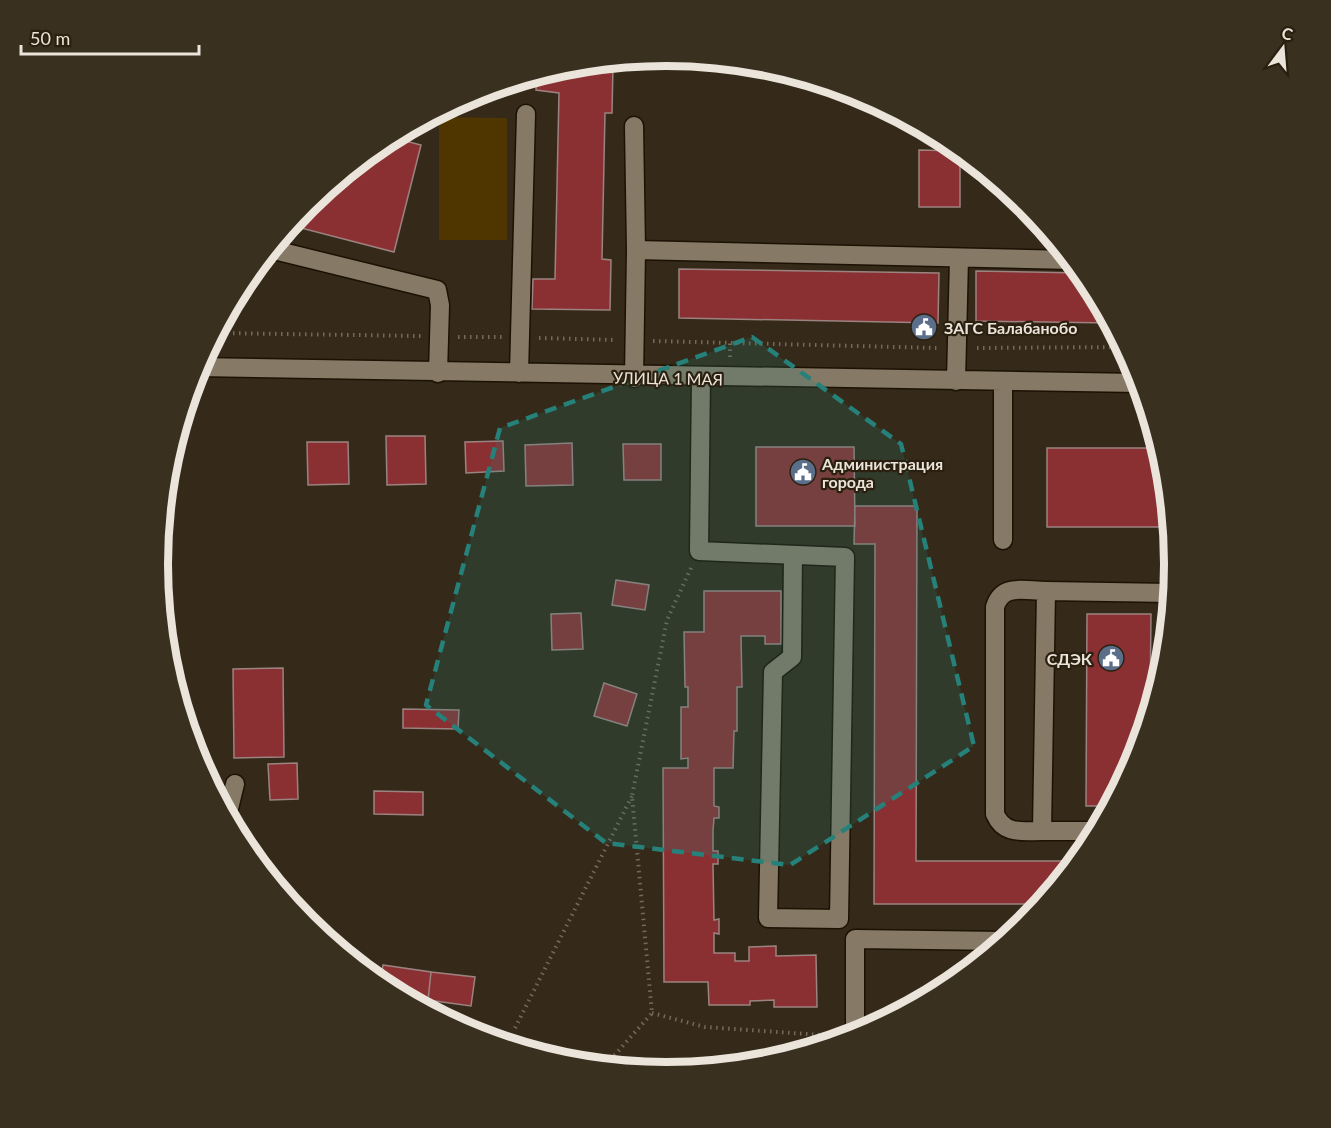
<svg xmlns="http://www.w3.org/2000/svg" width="1331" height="1128" font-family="Lato,sans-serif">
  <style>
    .green { fill: #4f3500 }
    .building { fill: #8b3032; stroke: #9c8280; stroke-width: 1.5 }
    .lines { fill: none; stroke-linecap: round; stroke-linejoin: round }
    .minor-casing { stroke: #1c1204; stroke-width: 21 }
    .path { stroke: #736a5b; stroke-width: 4; stroke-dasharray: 1.5 4.5; stroke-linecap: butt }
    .minor { stroke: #867966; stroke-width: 18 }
    .marked { fill: #258179; fill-opacity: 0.2; stroke: #258179; stroke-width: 4.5; stroke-dasharray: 12 8; stroke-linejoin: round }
    .labels { text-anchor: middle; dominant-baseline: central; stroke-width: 4.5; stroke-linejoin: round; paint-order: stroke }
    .poi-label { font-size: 16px; font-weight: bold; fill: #ebe4da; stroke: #2b2010; text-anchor: start }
    .street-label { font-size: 16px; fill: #ebe4da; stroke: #2b2010 }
    .rim { fill: none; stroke: #ebe4da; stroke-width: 8 }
  </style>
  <rect width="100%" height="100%" fill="#352a19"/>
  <path class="green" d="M439 117 507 118V240H439Z"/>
  <path class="building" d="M734 62 765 65 775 68 733 65Z
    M582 64 613 65 612 113H605L602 259 611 260 610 310 532 309 533 279H555L559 93 536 90 537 74Z
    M390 137 421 145 394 252 301 228 307 204 360 160 374 164 379 145Z
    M919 150 960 151V207H919Z
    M679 269 939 273 938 323 679 318Z
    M976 271 1081 273 1110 323 976 321Z
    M386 436H425L426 484 387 485Z
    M503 441 504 471 466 473 465 442Z
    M307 442H348L349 484 308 485Z
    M572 443 573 485 526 486 525 445Z
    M623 444H661V480H624Z
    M756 447H854L855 526H756Z
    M1047 448H1159L1164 465 1170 527H1047Z
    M171 452V477H166L167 464Z
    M855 506H917L916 861H1076L1041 904H874L875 544H854Z
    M616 580 649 585 645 610 612 605Z
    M704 591H781V644H765V636H741L742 687H737V731H734L733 768H714V806L719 807V818H714L713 831V851H718V864H713L714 920 719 919V934L714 933V953H735V961H749V947L776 946V956L816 955 817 1007H774V1000L750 1001V1005H709L708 982H664L663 768H688V758L681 759V707H688V687H685L684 632H704Z
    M581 613 583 649 552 650 551 614Z
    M1087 614H1151L1150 710 1135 759 1110 806H1086Z
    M283 668 284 757 234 758 233 669Z
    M604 683 637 694 627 726 594 716Z
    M403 709 459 710 458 729 403 728Z
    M297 763 298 799 270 800 268 764Z
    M374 791 423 792V815L374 814Z
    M383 965 431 972 428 1000 400 996 383 987 380 984Z
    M431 972 475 977 471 1006 428 1000Z"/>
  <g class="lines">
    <defs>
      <path id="minor" d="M270 249 437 290 440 305 438 373
        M636 250 1071 260
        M197 367C511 374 825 380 1139 383
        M519 373 526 114
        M634 378 636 250 634 126
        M701 379 699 551 845 557 839 919 768 918 773 672 792 657 793 555
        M956 381 959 258
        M1003 540V382
        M227 817 235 784
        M1042 831C1022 831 1004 835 995 814V607C1002 583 1024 591 1046 591
        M1096 831H1042L1046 591 1171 593
        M855 1035V939L1004 941
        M518 1048 578 1064
        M664 1072H667"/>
    </defs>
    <use href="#minor" class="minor-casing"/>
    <path class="path" d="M624 60 629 65
      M215 333 421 336
      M458 337H502
      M539 338 616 340
      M653 341 937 348
      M977 348 1123 347
      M730 357V343
      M652 1013 705 1027 835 1036
      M515 1028 632 796
      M613 1067V1057L652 1013 632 796 667 620 691 568"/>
    <use href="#minor" class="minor"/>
  </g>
  <path class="marked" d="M752 337 901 444 974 746 790 865 606 843 426 705 500 428Z"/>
  <defs>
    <symbol id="civic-disc" viewBox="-11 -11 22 22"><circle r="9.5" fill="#5c6f8a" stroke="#2b2010"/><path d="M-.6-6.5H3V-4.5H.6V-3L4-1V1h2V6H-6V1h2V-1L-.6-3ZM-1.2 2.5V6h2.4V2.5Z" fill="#fff"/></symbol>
  </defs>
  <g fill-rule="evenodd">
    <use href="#civic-disc" x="909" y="312" width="30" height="30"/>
    <use href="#civic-disc" x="788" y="457" width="30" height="30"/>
    <use href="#civic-disc" x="1096" y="643" width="30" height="30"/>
  </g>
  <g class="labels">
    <g class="poi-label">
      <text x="944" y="327">ЗАГС Балабанобо</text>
      <text x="822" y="463">Администрация<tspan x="822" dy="18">города</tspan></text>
      <text x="1092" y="658" text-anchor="end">СДЭК</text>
    </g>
    <g class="street-label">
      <text transform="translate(668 378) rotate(1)">УЛИЦА 1 МАЯ</text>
    </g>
  </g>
  <path d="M0 0H1331V1128H0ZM168 564a498 498 0 1 1 996 0a498 498 0 1 1-996 0Z" fill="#3a3020" fill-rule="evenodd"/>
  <path class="rim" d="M168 564a498 498 0 1 1 996 0a498 498 0 1 1-996 0Z"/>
  <g transform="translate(1283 48) rotate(16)" stroke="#2b2010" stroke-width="4.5" paint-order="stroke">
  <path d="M0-4.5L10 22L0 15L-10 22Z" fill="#ebe4da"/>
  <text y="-9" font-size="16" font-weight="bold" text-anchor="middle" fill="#ebe4da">С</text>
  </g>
  <path d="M21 45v9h178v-9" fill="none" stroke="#ebe4da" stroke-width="3"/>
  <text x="30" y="45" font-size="18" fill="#ebe4da" stroke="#2b2010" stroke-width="4.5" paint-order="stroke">50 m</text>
</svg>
